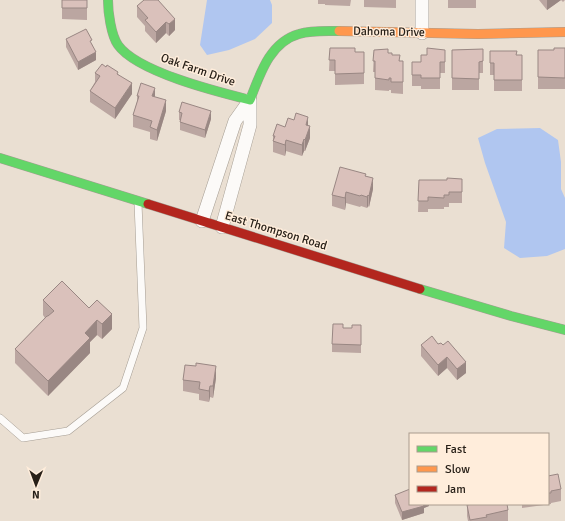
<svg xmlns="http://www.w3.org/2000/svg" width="565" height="521" font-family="Signika,sans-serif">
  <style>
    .water { fill: #b0c6f0 }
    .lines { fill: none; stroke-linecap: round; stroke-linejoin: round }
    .lane-casing { stroke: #a59d93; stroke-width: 8 }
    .street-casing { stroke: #a59d93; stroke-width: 14 }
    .fast-casing { stroke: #a59d93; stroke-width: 10 }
    .slow-casing { stroke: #a59d93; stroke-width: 10 }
    .jam-casing { stroke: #a59d93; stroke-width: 10 }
    .lane { stroke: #fcfaf8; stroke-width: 7 }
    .street { stroke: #fcfaf8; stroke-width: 13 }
    .fast { stroke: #63d668; stroke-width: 9 }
    .slow { stroke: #ff974d; stroke-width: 9 }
    .jam { stroke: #b3261e; stroke-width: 9 }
    .wall { fill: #bba6a1 }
    .shaded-wall { fill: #998783 }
    .building { fill: #dac1bb; stroke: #998783 }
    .labels { text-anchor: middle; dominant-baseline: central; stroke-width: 3; stroke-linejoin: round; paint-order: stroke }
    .street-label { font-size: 12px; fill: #282018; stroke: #ffeddb }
  </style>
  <rect width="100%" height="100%" fill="#eadfd2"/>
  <path class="water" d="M207 0H270L272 5V23L255 39 229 50 207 55 200 45Z
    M540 128 558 140 561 162V189L565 198V249L547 256 520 258 504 248 506 222 485 163 478 138 497 129Z"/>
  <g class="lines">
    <defs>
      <path id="lane" d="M0 418 23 438 68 431 123 388 143 328 138 203"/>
      <path id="street" d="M422 33V0
        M202 221 235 121 250 100V125L222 227"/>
      <path id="fast" d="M108 0C108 12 111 35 118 45 137 72 218 92 250 100 260 74 270 42 299 34 312 30 326 31 339 31
        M0 158 148 204
        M420 289 511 316 565 330"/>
      <path id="slow" d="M339 31 478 34 565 32"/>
      <path id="jam" d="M148 204 420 289"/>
    </defs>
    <use href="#lane" class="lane-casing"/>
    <use href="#street" class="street-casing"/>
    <use href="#fast" class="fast-casing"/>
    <use href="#slow" class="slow-casing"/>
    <use href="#jam" class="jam-casing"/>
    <use href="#lane" class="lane"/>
    <use href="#street" class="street"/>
    <use href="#fast" class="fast"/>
    <use href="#slow" class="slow"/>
    <use href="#jam" class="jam"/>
  </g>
  <path class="wall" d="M62 0H87V20L62 19Z
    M144 0 175 30 169 36 166 33 156 43 145 31V26L137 17V6Z
    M318 0H351L350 6 325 5V4H318Z
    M364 0H396V8L364 7Z
    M448 0H476V8H448Z
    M539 0H565L563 2 561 0 547 10Z
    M66 39 92 44 96 60 78 70 66 47Z
    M330 48 355 52H364V84L335 85V71H329Z
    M565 48V89H538V50H554Z
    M483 49V73H479V90H452V50Z
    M374 50 388 53 392 55 400 61H403V94L391 93V90H389V91L375 90V72H373Z
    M445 50V73H440V89H421V86H412V62H421L427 55Z
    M490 51 516 55H522V91H494V75H490Z
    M95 73 118 74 132 94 115 119 90 102V91L95 82Z
    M137 96 155 97 166 111 157 141 150 139V132L133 127V115L137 102Z
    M179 112 211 119 205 138 180 130V120H179Z
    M308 126 310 138 305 151H304L302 156 286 151 285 156 273 152V136L285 127Z
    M366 176 373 189 369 207 368 206 367 208 361 206 360 207 346 203 345 210 332 206V195Z
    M462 179V203H449V207H444V209H428V212H418L419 180H447Z
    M43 300 89 308 112 329 102 339 97 335 90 342V353L48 396 15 363V349L45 318 43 315Z
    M361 325V353L332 352V344L343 328H352Z
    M438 344 466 373 457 380 447 368 438 376 421 356V345Z
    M216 378 213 398 210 397 209 402 199 400V394L183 391V380Z
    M548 476 561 489V501L551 503V504L522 508V504H548Z
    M395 495 429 504V506L424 508V513L402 520 395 503Z
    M467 505 508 510V521H468L467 516Z"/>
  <path class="shaded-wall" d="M547 0H561L547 10Z
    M175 19V30L169 36V24Z
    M166 22V33L156 43V32Z
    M96 52V60L78 70V62Z
    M132 83V94L115 119V108Z
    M155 88V99L152 96Z
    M166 100V111L157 141V130Z
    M211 111V119L205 138V130Z
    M308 117V129L306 125Z
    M310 126V138L305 151V140Z
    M304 139V151L302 156V145Z
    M286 140V151L285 156V145Z
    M373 178V189L369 207V196Z
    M346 192V203L345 210V198Z
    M368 195V206L367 208V197Z
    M112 314V329L102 339V324Z
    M97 320V335L90 342V353L48 396V381L85 333Z
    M447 357V368L438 376V365Z
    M466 362V373L457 380V369Z
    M216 366V378L213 398V386Z
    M210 386V397L209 402V391Z
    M422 504H429V506L424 508V513L402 520V512Z"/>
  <path class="building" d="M62 0H87V8H62Z
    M144 0H158L175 19 169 24 166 22 156 32 145 20 148 18 137 6Z
    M86 29 92 40 90 41 96 52 78 62 66 39Z
    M330 48H355V52H364V73L335 74V60H329Z
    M427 48 445 50V62H440V78H421V75H412V62H421V55H427Z
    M554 48H565V78L538 77V50H554Z
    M388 49V53H392V55H400L399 61H403V82H391V78H389V80L375 78V61H373L374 50Z
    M483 49V61L479 62V79L452 78V50Z
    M490 51H517L516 55H522V80H494V63H490Z
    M102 64 106 67 107 65 118 72 117 74 132 83 115 108 90 91 100 76 95 73Z
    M141 83 155 88 152 96 166 100 157 130 150 127 152 121 133 115 139 96H137Z
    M182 102 211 111 205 130 180 122 182 113 179 112Z
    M296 113 308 117 306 125 310 126 305 140 304 139 302 145 286 140 285 145 273 141 275 136H273L277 124 285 127 288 118 294 120Z
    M340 167 366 174 365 176 373 178 369 196 368 195 367 197 361 195 360 196 346 192 345 198 332 195Z
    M447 178 462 179V192H449V195H444V198L428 197V201H418L419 180H447Z
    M62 281 89 308 97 300 112 314 102 324 97 320 85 333 90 338 48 381 15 349 47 316H48L54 311 43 300Z
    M333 324H343V328H352V325H361V345L332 344Z
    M432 336 438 344 441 343 443 345 448 341 466 362 457 369 447 357 438 365 421 345Z
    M196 363 216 366 213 386H210L209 391 199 389 200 382 183 380 185 365 196 366Z
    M558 474 561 489 551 491V493H548V476Z
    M410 489V504H423L424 506 402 512 395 495Z
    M473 504H507L508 510 486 515 487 517 470 520 467 505Z"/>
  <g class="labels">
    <g class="street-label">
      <text transform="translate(389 32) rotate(1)">Dahoma Drive</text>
      <text transform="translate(198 70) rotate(19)">Oak Farm Drive</text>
      <text transform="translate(276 231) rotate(17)">East Thompson Road</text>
    </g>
  </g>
  <rect x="409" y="433" width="140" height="72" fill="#ffeddb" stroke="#a99b8d"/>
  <rect x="417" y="446" width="20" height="6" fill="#63d668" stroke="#a99b8d"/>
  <text x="445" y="453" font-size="12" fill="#282018">Fast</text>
  <rect x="417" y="466" width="20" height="6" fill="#ff974d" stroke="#a99b8d"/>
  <text x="445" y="473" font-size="12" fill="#282018">Slow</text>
  <rect x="417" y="486" width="20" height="6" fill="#b3261e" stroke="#a99b8d"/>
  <text x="445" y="493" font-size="12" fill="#282018">Jam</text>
  <g transform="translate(36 485) rotate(181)" stroke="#ffeddb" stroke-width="3" paint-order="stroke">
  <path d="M0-3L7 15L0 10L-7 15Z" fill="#282018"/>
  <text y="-6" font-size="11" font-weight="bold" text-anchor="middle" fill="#282018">N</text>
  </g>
</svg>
